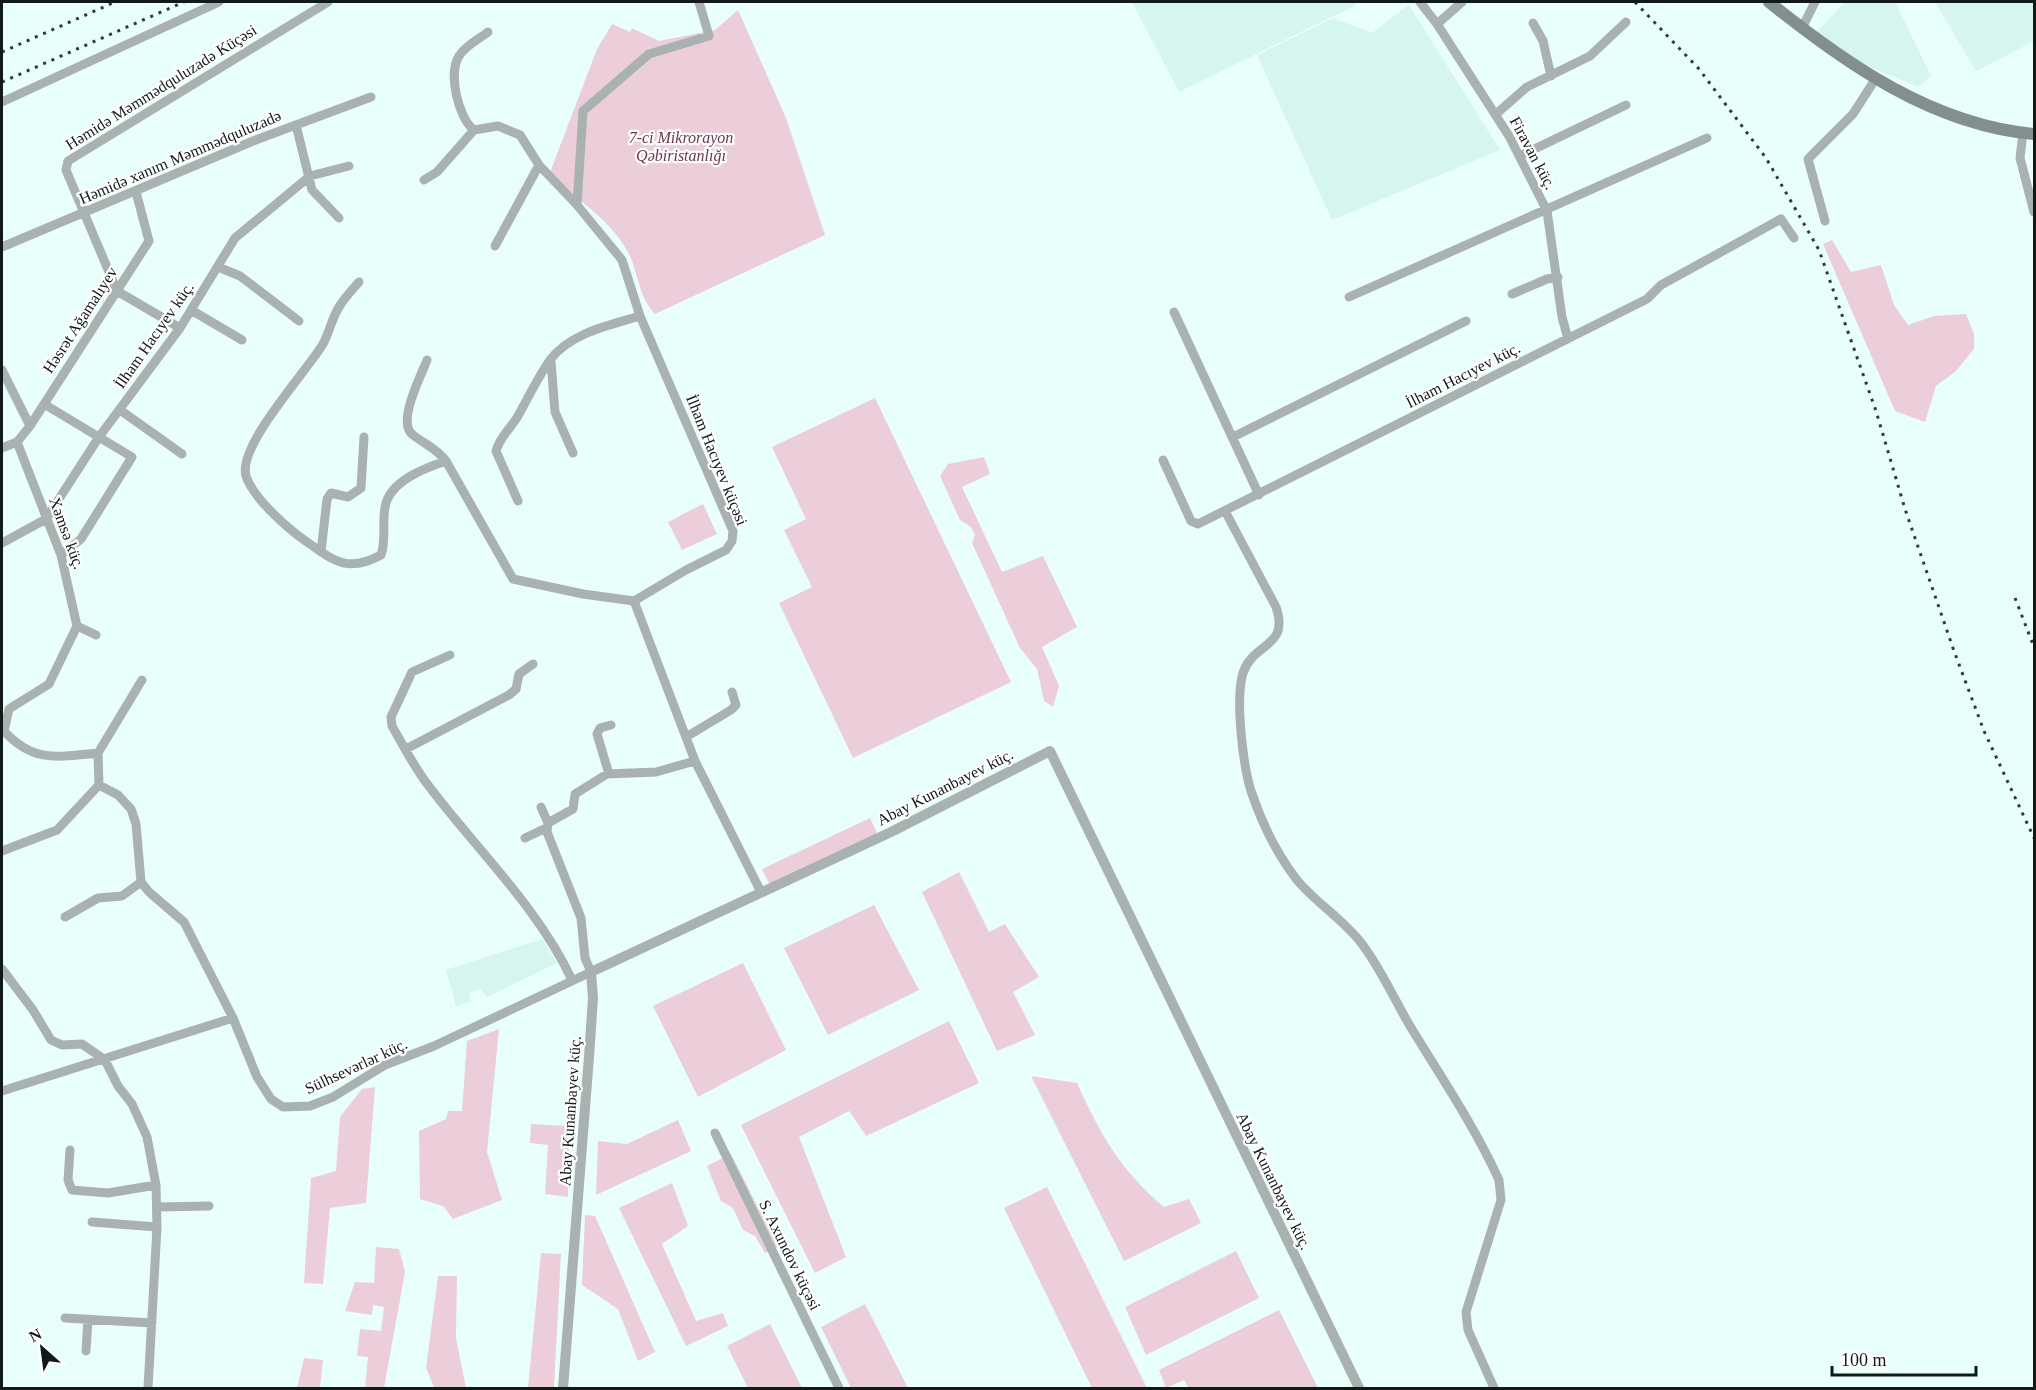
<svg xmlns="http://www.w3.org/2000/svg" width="2036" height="1390" font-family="'Times New Roman',serif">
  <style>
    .built { fill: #d6f5ef }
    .green { fill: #eccedb }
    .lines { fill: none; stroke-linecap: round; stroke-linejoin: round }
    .minor { stroke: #a9b2b0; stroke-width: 9 }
    .tertiary { stroke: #a9b2b0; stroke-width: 10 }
    .secondary { stroke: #828f8d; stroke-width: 12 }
    .rail { stroke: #313b39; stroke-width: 3; stroke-dasharray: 3 6; stroke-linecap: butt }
    .labels { text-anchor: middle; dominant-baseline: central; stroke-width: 4.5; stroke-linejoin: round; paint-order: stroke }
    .street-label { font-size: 16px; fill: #121a18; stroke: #fff }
    .park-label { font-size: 16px; font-style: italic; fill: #6a3951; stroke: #fff }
  </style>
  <rect width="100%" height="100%" fill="#e9fffb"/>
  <path class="built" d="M1132 2H1356L1354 6 1179 92Z
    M1845 2H1895L1931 76 1918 87 1861 63 1817 32Z
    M1935 2H2034V41L1976 71Z
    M1409 5 1500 150 1332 220 1257 55 1333 18 1372 33Z
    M542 939 557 963 487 997 481 989 469 992 471 1002 456 1006 446 970Z"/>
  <path class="green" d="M738 10 786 118 825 235 655 314C638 296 639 275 629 254 612 221 577 199 549 175L597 49 612 24 630 32 632 28 659 41 715 30Z
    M1832 240 1851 272 1881 265 1894 305 1908 325 1934 316 1966 314 1974 334V349L1956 371 1936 386 1925 422 1895 411 1823 244Z
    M875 398 1011 682 853 758 779 603 812 587 784 530 806 519 772 447Z
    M984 457 990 474 962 487 1002 572 1043 556 1077 627 1042 647 1059 686 1053 707 1044 701 1037 669 1020 648 972 543 975 535 971 527 960 520 940 476 948 464Z
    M703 504 717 534 682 550 668 522Z
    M870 818 878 835 770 886 762 869Z
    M959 872 989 932 1005 924 1039 977 1013 992 1035 1035 997 1051 922 892Z
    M874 905 919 990 828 1035 784 948Z
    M743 963 786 1050 698 1097 653 1006Z
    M949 1021 979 1083 866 1136 849 1111 799 1137 846 1257 815 1273 741 1125Z
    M499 1029 487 1152 502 1200 453 1219 443 1206 420 1199 419 1131 446 1119 448 1111H462L467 1041Z
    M1031 1076 1077 1083C1100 1134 1121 1171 1164 1207L1189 1199 1201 1223 1124 1261Z
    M375 1087 366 1203 330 1208 323 1284 304 1283 311 1178 336 1171 340 1117 362 1089Z
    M678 1120 691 1151 596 1195 598 1141 627 1144Z
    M531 1124 569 1126 568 1197 545 1194 548 1145 530 1143Z
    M731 1154 778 1247 765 1253 755 1236 743 1230 733 1208 721 1201 707 1166Z
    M672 1183 688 1226 662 1244 696 1321 723 1313 728 1326 686 1346 619 1208Z
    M1047 1187 1147 1388H1092L1004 1208Z
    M585 1215 595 1216 655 1352 638 1361 618 1309 582 1285Z
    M376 1247 399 1249 405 1272 384 1388H365L368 1357 357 1356 360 1329 381 1331 384 1307 373 1305 372 1315 345 1311 355 1282 374 1283Z
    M1236 1251 1259 1298 1146 1355 1125 1307Z
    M541 1253 561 1254 554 1388H528Z
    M438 1276H457L456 1338 466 1388 434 1387 426 1368Z
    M865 1304 908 1388H851L821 1327Z
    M1279 1310 1318 1388H1189L1184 1380 1166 1388 1159 1370Z
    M770 1324 802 1388H748L727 1346Z
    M304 1358 323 1360 320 1388H297Z"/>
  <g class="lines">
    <path class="minor" d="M1420 2 1437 24 1509 136 1547 211 1562 317 1568 339
      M1533 23 1543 41 1551 76
      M1437 24 1462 2
      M1802 28 1815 2
      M2 102 219 2
      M1495 115 1527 87 1590 56 1626 22
      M296 125 312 190 339 218
      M474 130 498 126 520 135 539 165 577 205 622 260 640 316 733 531 732 541 726 550 686 570 634 601
      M474 130C458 118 448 73 459 56 465 46 479 39 488 32
      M2023 133 2020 158 2034 212
      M1520 156 1626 105
      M424 180 437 172 474 130
      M577 205 583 111 649 54 709 36 699 2
      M1825 221 1808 159 1853 114 1876 78
      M495 246 539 165
      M2 247 253 141 371 97
      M218 267 240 276 299 321
      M359 282C352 290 344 298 339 307 332 318 329 333 323 344 307 371 237 446 246 476 253 498 288 529 307 542 334 561 348 573 381 555 387 538 381 520 386 503 393 480 425 468 446 461L513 579 583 594 634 601 695 761 761 892
      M1512 294 1547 279 1558 277
      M1349 297 1707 138
      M191 310 242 340
      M1174 312 1259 495
      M180 328 117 291 66 170 68 161 328 2
      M427 360C421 376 396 423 413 435 426 445 436 448 446 461
      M551 362 555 412 573 453
      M2 370 30 426
      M44 404 132 457 81 539 61 555
      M120 410 182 454
      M1233 437 1466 321
      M17 442 61 555 77 626 49 684 9 709 4 731C33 763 58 757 98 753L99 785 118 795 131 809 136 824 141 882 149 892 184 922 233 1018
      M2 448 17 442 30 426 149 241 136 192
      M1163 460 1191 521 1198 524 1647 299 1661 285 1781 219 1794 238
      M518 501 496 451C499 438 511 428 518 416 528 398 538 377 550 360 570 333 610 325 640 316
      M1225 511 1276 607C1290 648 1253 642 1243 673 1235 699 1243 765 1251 791 1261 821 1277 854 1297 880 1316 903 1344 920 1362 944 1381 969 1394 999 1410 1026 1441 1077 1475 1127 1499 1180L1501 1200 1466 1312 1468 1330 1494 1388
      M2 543 46 519 99 437 180 328 235 238 310 176 349 166
      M321 552 327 499 331 493 348 497 361 488 364 437
      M77 626 96 635
      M450 655 412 672 391 717 392 726C403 745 414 767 428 785 476 849 538 907 572 980
      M686 737 731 710 736 705 732 692
      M406 749 509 695 516 689 519 674 533 664
      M98 753 142 680
      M609 774 597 734 600 728 611 725
      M541 807 548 823
      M525 838 546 828
      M2 851 57 830 99 785
      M65 917 98 898 122 896 141 882
      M2 969 33 1010 51 1040 62 1045 82 1044 105 1060 118 1086 132 1104 147 1137 156 1185 157 1227 148 1388
      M2 1091 233 1018 257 1077 271 1099 283 1107 310 1106 333 1097 385 1065 434 1046 591 972 585 958 581 918 547 832 548 823 573 809 575 794 607 774 656 772 695 761
      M715 1133 839 1388
      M70 1150 68 1180 72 1190 108 1193 156 1185
      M157 1207 209 1206
      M92 1222 157 1227
      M65 1318 152 1323
      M86 1351 88 1319"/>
    <path class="tertiary" d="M563 1388 589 1057 593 998 591 972 891 832 1050 751 1359 1388"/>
    <path class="secondary" d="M1769 2C1846 64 1933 125 2034 134"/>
    <path class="rail" d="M1635 2 1699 69 1766 158 1819 250 1876 411 1905 509 1954 651 1984 731 2034 838
      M2 52 115 2
      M2 82 184 2
      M2015 598 2034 647"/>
  </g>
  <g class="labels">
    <g class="street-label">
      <text transform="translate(161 87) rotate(-32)">Həmidə Məmmədquluzadə Küçəsi</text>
      <text transform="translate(1533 153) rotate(62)">Firavan küç.</text>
      <text transform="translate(180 157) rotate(-23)">Həmidə xanım Məmmədquluzadə</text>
      <text transform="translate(80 320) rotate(-57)">Həsrət Ağamalıyev</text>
      <text transform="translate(154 335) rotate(-55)">İlham Hacıyev küç.</text>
      <text transform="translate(1463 375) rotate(-27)">İlham Hacıyev küç.</text>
      <text transform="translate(717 460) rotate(68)">İlham Hacıyev küçəsi</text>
      <text transform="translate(67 533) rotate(70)">Xəmsə küç.</text>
      <text transform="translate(945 787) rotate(-27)">Abay Kunanbayev küç.</text>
      <text transform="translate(356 1066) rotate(-25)">Sülhsevərlər küç.</text>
      <text transform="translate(570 1111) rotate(-86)">Abay Kunanbayev küç.</text>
      <text transform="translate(1274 1181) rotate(64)">Abay Kunanbayev küç.</text>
      <text transform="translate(790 1255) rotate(64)">S. Axundov küçəsi</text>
    </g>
    <g class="park-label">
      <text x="681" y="137">7-ci Mikrorayon<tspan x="681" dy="18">Qəbiristanlığı</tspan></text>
    </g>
  </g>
  <rect width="2036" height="1390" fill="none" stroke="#121a18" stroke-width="6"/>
  <g transform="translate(42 1348) rotate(332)" stroke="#ffffff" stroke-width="4.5" paint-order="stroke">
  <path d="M0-4.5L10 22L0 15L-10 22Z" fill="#121a18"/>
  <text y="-9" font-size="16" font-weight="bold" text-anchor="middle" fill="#121a18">N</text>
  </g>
  <path d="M1832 1366v9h144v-9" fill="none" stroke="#121a18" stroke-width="3"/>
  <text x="1841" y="1366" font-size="18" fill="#121a18" stroke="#ffffff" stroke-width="4.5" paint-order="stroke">100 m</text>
</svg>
